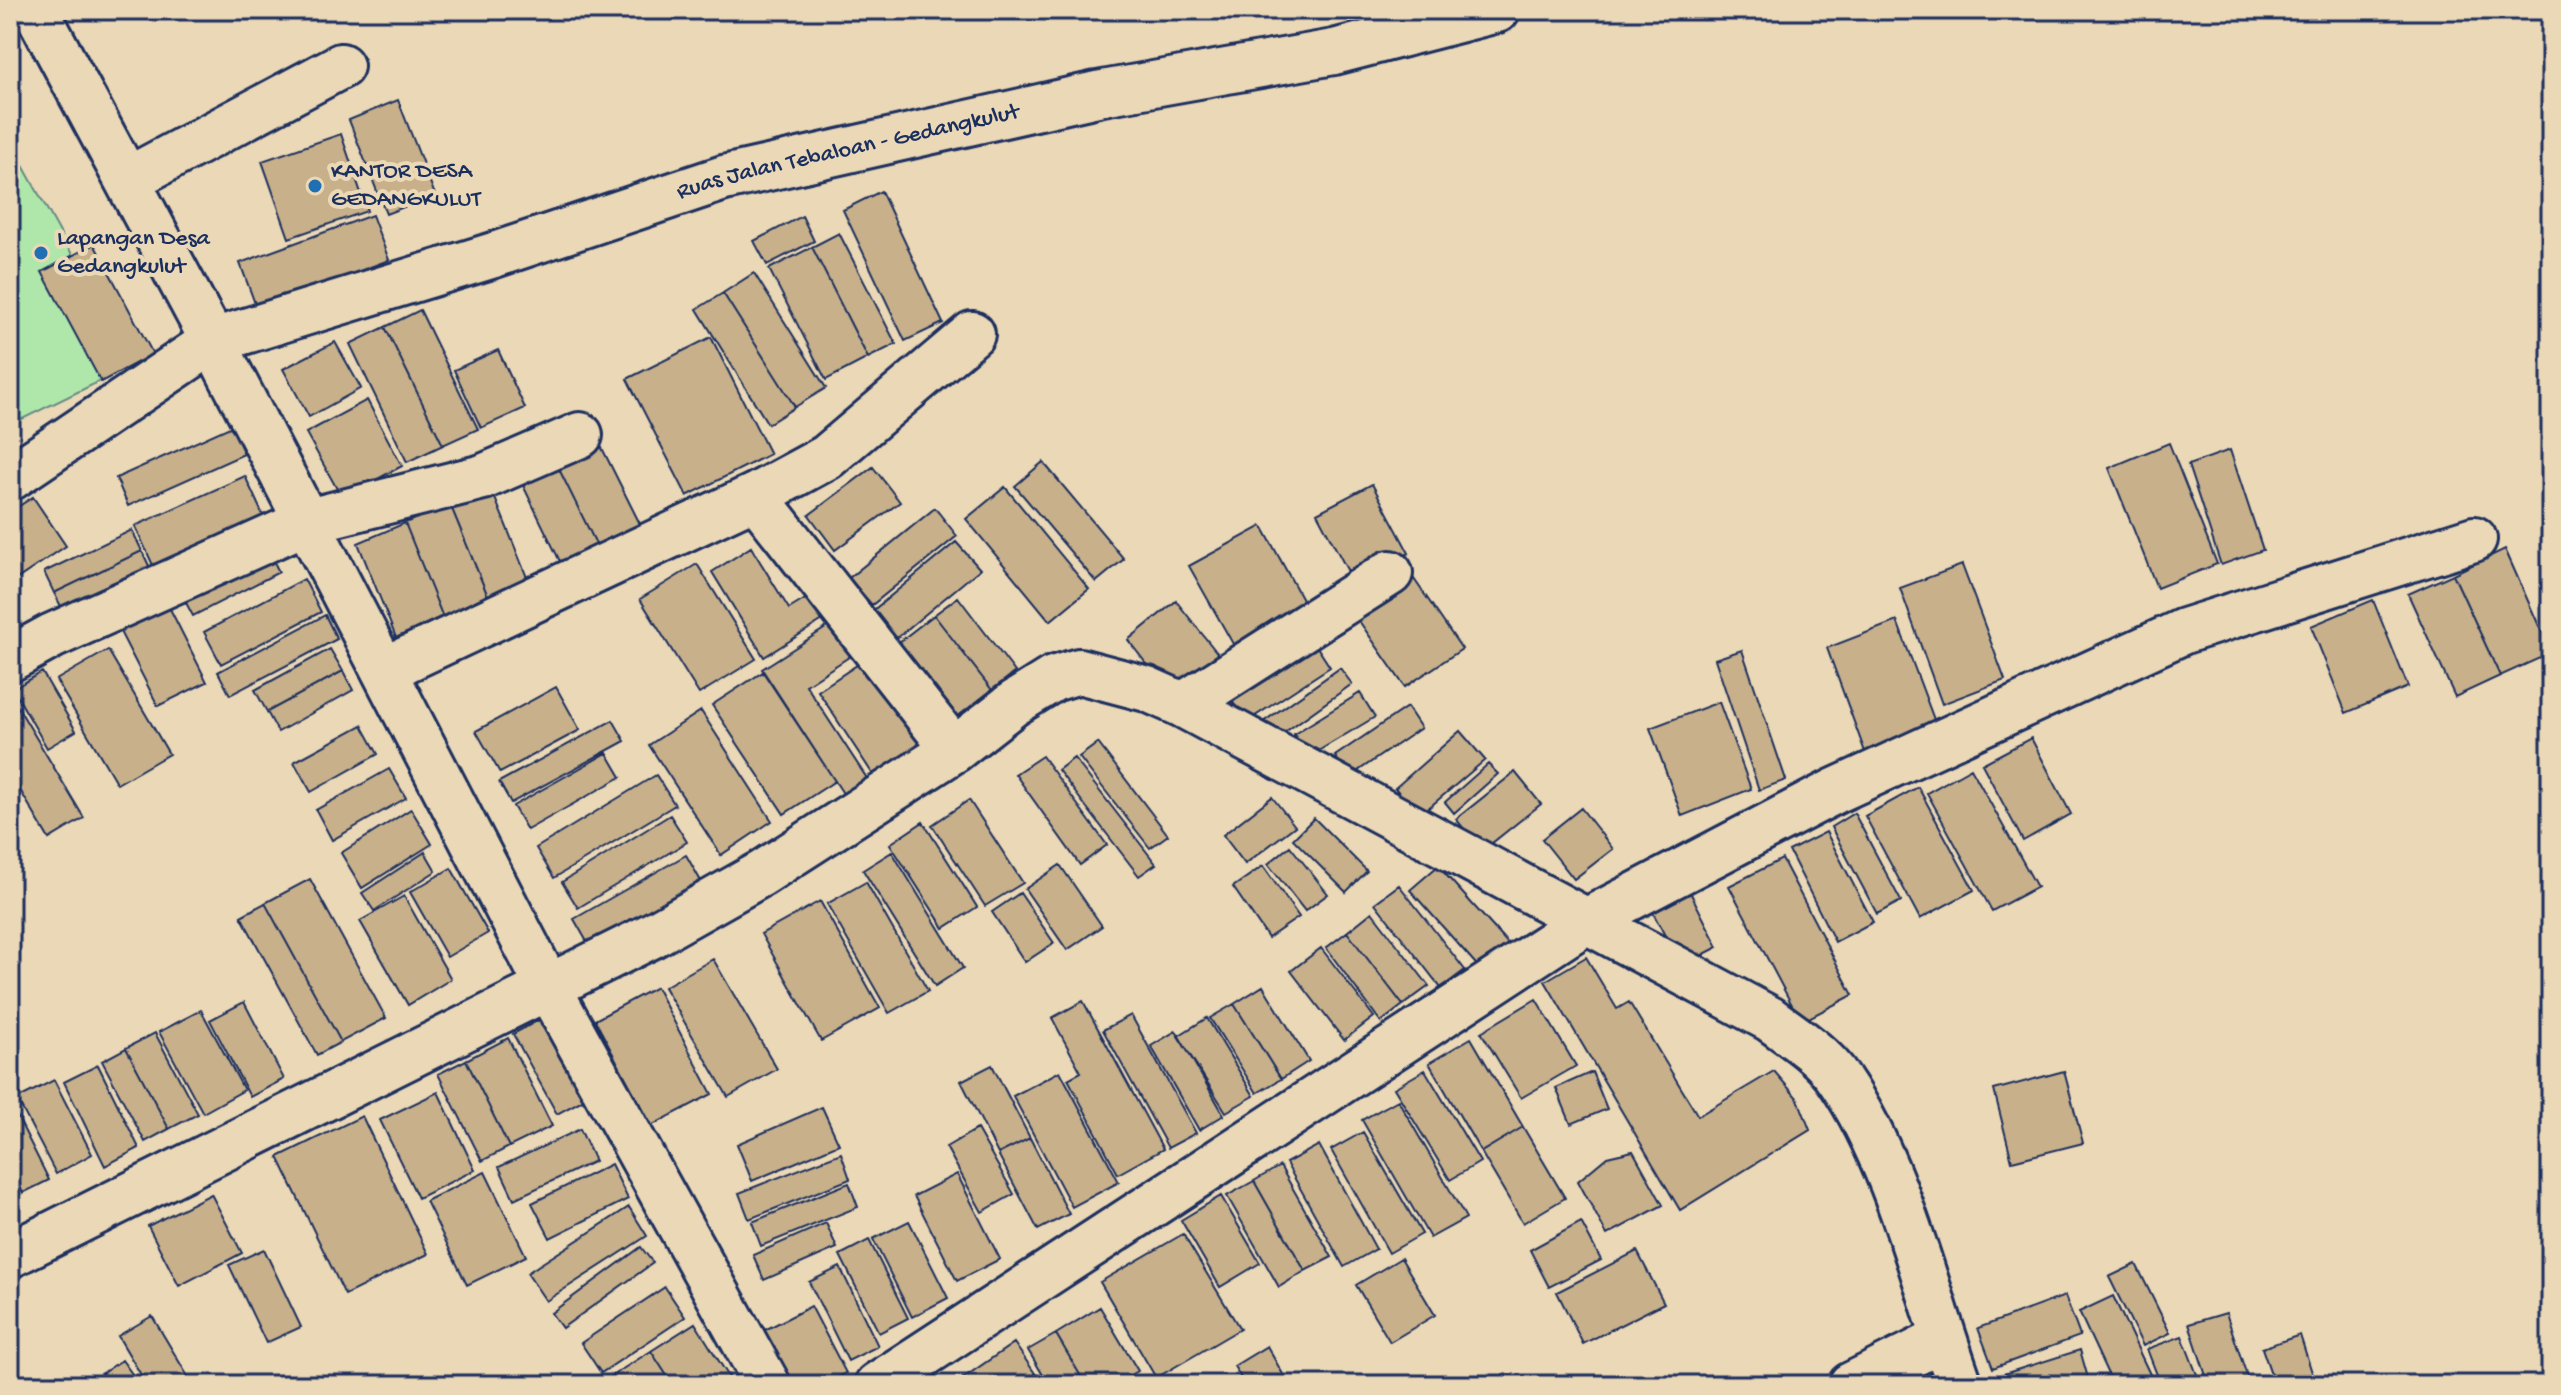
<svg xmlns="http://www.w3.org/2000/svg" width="2561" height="1395" font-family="'Gochi Hand',sans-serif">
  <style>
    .green { fill: #afe7ab; stroke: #658b84; stroke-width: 2 }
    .building { fill: #c8b08a; stroke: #1b2f5e; stroke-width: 2 }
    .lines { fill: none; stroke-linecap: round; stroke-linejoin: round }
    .street-casing { stroke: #1b2f5e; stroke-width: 50 }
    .secondary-casing { stroke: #1b2f5e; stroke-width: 50 }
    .street { stroke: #ebd8b6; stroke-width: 44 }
    .secondary { stroke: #ebd8b6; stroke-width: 44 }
    .poi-dot { fill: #1f6fb2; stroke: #ebd8b6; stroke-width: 3 }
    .labels { text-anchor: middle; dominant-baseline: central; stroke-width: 8; stroke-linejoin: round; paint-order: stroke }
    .street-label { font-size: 24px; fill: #1b2f5e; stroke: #ebd8b6 }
    .poi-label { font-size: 24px; fill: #1b2f5e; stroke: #ebd8b6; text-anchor: start }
  </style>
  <rect width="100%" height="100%" fill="#ebd8b6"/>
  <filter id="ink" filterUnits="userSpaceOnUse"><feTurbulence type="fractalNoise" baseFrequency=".0125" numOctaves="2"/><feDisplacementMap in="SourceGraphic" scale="16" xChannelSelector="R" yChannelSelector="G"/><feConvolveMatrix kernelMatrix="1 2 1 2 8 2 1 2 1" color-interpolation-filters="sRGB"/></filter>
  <g filter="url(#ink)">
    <path class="green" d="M10 142 133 365 10 425Z"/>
    <path class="building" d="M398 100 435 195 386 214 349 120Z
      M341 134 367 211 289 238 262 161Z
      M881 191 943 323 905 341 843 210Z
      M372 215 389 260 257 309 240 263Z
      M802 216 814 241 767 265 754 241Z
      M839 233 896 344 868 358 812 247Z
      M94 244 153 354 101 382 42 272Z
      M812 247 868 358 826 380 769 269Z
      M754 273 826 388 795 407 723 293Z
      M723 293 795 407 768 424 697 309Z
      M420 310 478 429 443 445 385 327Z
      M385 327 443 445 407 462 350 344Z
      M711 337 770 454 687 496 627 379Z
      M335 342 361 388 309 417 283 369Z
      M498 350 525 408 481 428 454 370Z
      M367 400 402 466 342 498 306 433Z
      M232 426 244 454 128 506 116 478Z
      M596 436 647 538 604 560 553 457Z
      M2169 443 2217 564 2157 588 2109 468Z
      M2230 450 2263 550 2221 565 2188 465Z
      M553 457 604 560 568 578 518 475Z
      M1043 462 1124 559 1096 582 1015 486Z
      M873 467 900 502 835 550 809 515Z
      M245 476 267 524 157 574 135 526Z
      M1372 484 1409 553 1354 583 1317 513Z
      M1005 487 1089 589 1050 621 966 519Z
      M491 488 534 595 494 611 450 504Z
      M33 497 66 546 17 579 10 568V512Z
      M450 504 494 611 448 630 405 523Z
      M935 508 957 536 872 605 849 578Z
      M405 523 448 630 401 650 358 543Z
      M1262 526 1308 610 1237 651 1189 566Z
      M132 530 142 551 54 593 44 572Z
      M956 542 980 569 893 641 870 613Z
      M751 547 789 609 812 595 826 618 764 657 712 572Z
      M2505 549 2551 653 2500 676 2453 574Z
      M142 551 151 570 64 612 54 593Z
      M270 554 279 572 193 616 184 599Z
      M697 564 756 659 699 694 640 599Z
      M1962 565 2005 680 1942 704 1900 588Z
      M2453 574 2500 676 2455 697 2408 594Z
      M304 579 321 612 221 664 204 632Z
      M1414 579 1462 649 1405 687 1357 618Z
      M162 593 207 682 158 706 113 618Z
      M958 597 1015 672 992 690 934 615Z
      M2373 600 2408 687 2346 713 2311 626Z
      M1176 601 1222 659 1173 698 1128 640Z
      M325 615 337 639 230 695 218 672Z
      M934 615 992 690 956 718 899 642Z
      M1897 621 1936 725 1865 752 1827 648Z
      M832 624 852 655 806 685 868 780 844 795 762 669Z
      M1308 633 1330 667 1246 722 1223 687Z
      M330 649 343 671 267 712 255 690Z
      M108 650 169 754 117 784 56 680Z
      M1742 650 1786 780 1759 790 1715 659Z
      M866 659 926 750 878 782 818 691Z
      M1340 668 1352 684 1268 744 1256 727Z
      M343 671 353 690 278 732 267 712Z
      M42 672 76 731 47 748 13 689Z
      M763 672 835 781 784 814 712 705Z
      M556 687 580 730 500 773 476 731Z
      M1360 693 1375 717 1308 757 1294 734Z
      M10 694 84 818 49 839 10 773Z
      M1719 702 1751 789 1682 816 1650 728Z
      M1407 707 1421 728 1349 777 1335 756Z
      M701 711 772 821 721 855 649 745Z
      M613 720 625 741 511 803 499 782Z
      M362 725 378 754 311 792 294 762Z
      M1460 731 1485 760 1419 816 1395 788Z
      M2031 738 2071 814 2023 841 1982 764Z
      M1098 743 1168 835 1150 848 1079 757Z
      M607 753 621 777 527 830 513 806Z
      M1042 756 1107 845 1080 865 1015 774Z
      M1074 758 1156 864 1139 876 1058 770Z
      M1488 764 1498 774 1454 813 1445 802Z
      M1971 768 2037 887 1992 911 1927 793Z
      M389 769 406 798 332 840 316 810Z
      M1515 772 1541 804 1482 851 1456 819Z
      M656 775 675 805 554 878 536 848Z
      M1918 787 1974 890 1920 919 1865 816Z
      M1272 797 1295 826 1245 864 1223 835Z
      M969 800 1023 883 985 906 932 825Z
      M1581 808 1613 849 1574 879 1542 839Z
      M411 809 432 844 362 888 341 853Z
      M1854 813 1901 901 1877 914 1831 827Z
      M670 815 687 842 578 908 562 882Z
      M1314 818 1367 871 1346 892 1293 839Z
      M923 822 977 907 944 928 890 844Z
      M1826 832 1873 922 1835 942 1789 851Z
      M1290 846 1328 894 1305 911 1268 864Z
      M425 852 436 871 374 911 362 893Z
      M892 852 963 968 935 986 863 870Z
      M686 855 706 890 594 954 574 919Z
      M1782 859 1853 995 1801 1022 1729 886Z
      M1060 865 1102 926 1067 950 1025 889Z
      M1263 866 1299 917 1268 938 1233 887Z
      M1438 866 1511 947 1483 972 1410 890Z
      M451 868 488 933 447 957 410 892Z
      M310 879 386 1018 341 1042 265 903Z
      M866 882 928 991 889 1013 827 904Z
      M1399 885 1465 970 1441 988 1375 903Z
      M1690 892 1718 947 1681 966 1652 911Z
      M1020 893 1054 943 1025 962 992 912Z
      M404 896 451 979 408 1005 360 921Z
      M820 901 880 1008 821 1041 761 934Z
      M265 903 341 1042 317 1055 241 916Z
      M1372 912 1429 986 1403 1005 1347 932Z
      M1347 932 1403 1005 1381 1022 1326 948Z
      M1321 948 1374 1017 1344 1040 1291 971Z
      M1586 957 1617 1009 1629 1002 1698 1116 1774 1071 1798 1099 1810 1130 1680 1210 1545 981Z
      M713 959 777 1069 728 1097 664 987Z
      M1263 986 1309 1061 1281 1079 1234 1004Z
      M656 987 712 1094 651 1126 595 1020Z
      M1536 999 1576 1066 1521 1098 1481 1032Z
      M1083 1001 1163 1149 1118 1174 1068 1079 1081 1072 1052 1018Z
      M244 1002 284 1079 250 1097 210 1020Z
      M1234 1004 1281 1079 1257 1093 1210 1018Z
      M201 1010 244 1090 203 1113 159 1032Z
      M548 1015 592 1095 557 1114 513 1034Z
      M1131 1015 1196 1133 1168 1148 1103 1030Z
      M1207 1018 1254 1096 1226 1112 1178 1036Z
      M1176 1031 1224 1115 1199 1130 1151 1046Z
      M155 1033 198 1114 169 1129 126 1048Z
      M508 1038 552 1126 509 1147 466 1060Z
      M1471 1038 1523 1127 1481 1152 1429 1063Z
      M126 1048 169 1129 145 1142 102 1061Z
      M466 1060 509 1147 482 1161 438 1074Z
      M98 1065 139 1148 105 1166 64 1082Z
      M992 1065 1030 1138 998 1154 961 1081Z
      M1425 1070 1480 1162 1450 1180 1394 1088Z
      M1060 1071 1119 1182 1072 1207 1013 1096Z
      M2064 1071 2083 1143 2012 1161 1994 1090Z
      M1592 1072 1607 1109 1571 1124 1556 1088Z
      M54 1080 92 1154 56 1174 17 1099Z
      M438 1092 475 1170 418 1198 380 1120Z
      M1398 1100 1466 1218 1430 1238 1362 1120Z
      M822 1107 839 1144 752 1181 737 1144Z
      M17 1116 49 1180 23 1193 10 1168V1119Z
      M362 1116 428 1254 345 1295 278 1157Z
      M1523 1127 1565 1198 1523 1223 1481 1152Z
      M580 1129 595 1161 514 1199 499 1167Z
      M977 1129 1014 1194 982 1212 946 1147Z
      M1363 1132 1422 1234 1389 1253 1331 1150Z
      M1030 1138 1069 1214 1038 1230 998 1154Z
      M1319 1145 1376 1249 1344 1267 1286 1163Z
      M1633 1151 1663 1205 1607 1235 1578 1181 1607 1157Z
      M841 1153 850 1179 749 1219 739 1193Z
      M611 1164 628 1199 550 1238 532 1203Z
      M1280 1166 1332 1257 1305 1271 1254 1181Z
      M485 1172 526 1256 467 1285 426 1201Z
      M957 1174 1000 1259 957 1281 914 1196Z
      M1254 1181 1305 1271 1279 1287 1227 1196Z
      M849 1183 858 1207 761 1246 752 1222Z
      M211 1194 242 1253 179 1286 148 1226Z
      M1221 1196 1260 1263 1220 1287 1181 1220Z
      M629 1207 647 1236 546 1301 527 1273Z
      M909 1221 948 1298 912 1317 873 1239Z
      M1581 1222 1601 1260 1549 1287 1530 1250Z
      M826 1223 837 1248 764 1280 753 1255Z
      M1183 1234 1240 1329 1156 1378 1100 1282Z
      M869 1240 908 1318 879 1333 840 1255Z
      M641 1247 653 1263 562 1328 551 1313Z
      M264 1249 301 1327 266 1343 229 1265Z
      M1637 1251 1664 1303 1583 1344 1557 1292Z
      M1401 1258 1435 1315 1390 1342 1356 1285Z
      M2136 1264 2170 1333 2143 1346 2109 1277Z
      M840 1267 878 1346 848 1361 809 1282Z
      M665 1287 685 1317 601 1373 581 1343Z
      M2065 1296 2080 1336 1993 1368 1978 1328Z
      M2113 1296 2155 1385H2113L2079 1312Z
      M811 1306 846 1373 823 1385H789L761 1332Z
      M1100 1307 1138 1371 1114 1385H1086L1056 1334Z
      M2226 1313 2250 1385H2209L2189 1324Z
      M152 1316 193 1385H147L118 1336Z
      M695 1323 734 1385H673L651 1351Z
      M1056 1334 1086 1385H1049L1028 1350Z
      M2300 1335 2316 1385H2275L2262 1348Z
      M2182 1336 2201 1385H2161L2147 1349Z
      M1014 1343 1043 1385H953Z
      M1267 1346 1289 1385H1245L1234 1366Z
      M2080 1350 2088 1378 2066 1385H1993L1991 1378Z
      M651 1351 673 1385H604L602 1382Z
      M122 1360 140 1385H85Z"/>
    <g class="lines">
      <defs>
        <path id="street" d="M129 179 341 66
          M213 341 549 989 768 1385
          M755 496 954 750
          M10 659 52 636 308 521 483 477 580 435
          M384 670 755 496 827 457 972 334
          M1183 705 1390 573
          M10 1255 651 936 761 874 954 750 1013 704 1053 679 1079 671 1147 689 1183 705 1770 1019C1794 1037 1822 1054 1839 1079 1898 1165 1925 1288 1960 1385
          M877 1385 1588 920 1835 791 2184 631 2474 539
          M1851 1385 1943 1339"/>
        <g id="secondary">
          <path d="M36 10 213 341"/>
          <path id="s1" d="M10 478 213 341 494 255 724 178 1097 94 1334 52 1497 10"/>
        </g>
      </defs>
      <use href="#street" class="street-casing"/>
      <use href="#secondary" class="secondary-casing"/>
      <use href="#street" class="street"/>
      <use href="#secondary" class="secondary"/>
    </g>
  </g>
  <g class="poi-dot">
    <circle cx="315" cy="186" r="8"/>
    <circle cx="41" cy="253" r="8"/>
  </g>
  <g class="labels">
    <g class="street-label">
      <text stroke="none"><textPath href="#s1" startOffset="908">Ruas Jalan Tebaloan - Gedangkulut</textPath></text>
    </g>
    <g class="poi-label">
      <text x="331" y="172">KANTOR DESA<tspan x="331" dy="28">GEDANGKULUT</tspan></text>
      <text x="57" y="239">Lapangan Desa<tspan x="57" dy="28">Gedangkulut</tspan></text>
    </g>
  </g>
  <rect width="2561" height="1395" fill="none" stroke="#ebd8b6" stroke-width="40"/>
  <rect x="20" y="20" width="2521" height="1355" fill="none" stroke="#1b2f5e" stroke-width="3" filter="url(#ink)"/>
</svg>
